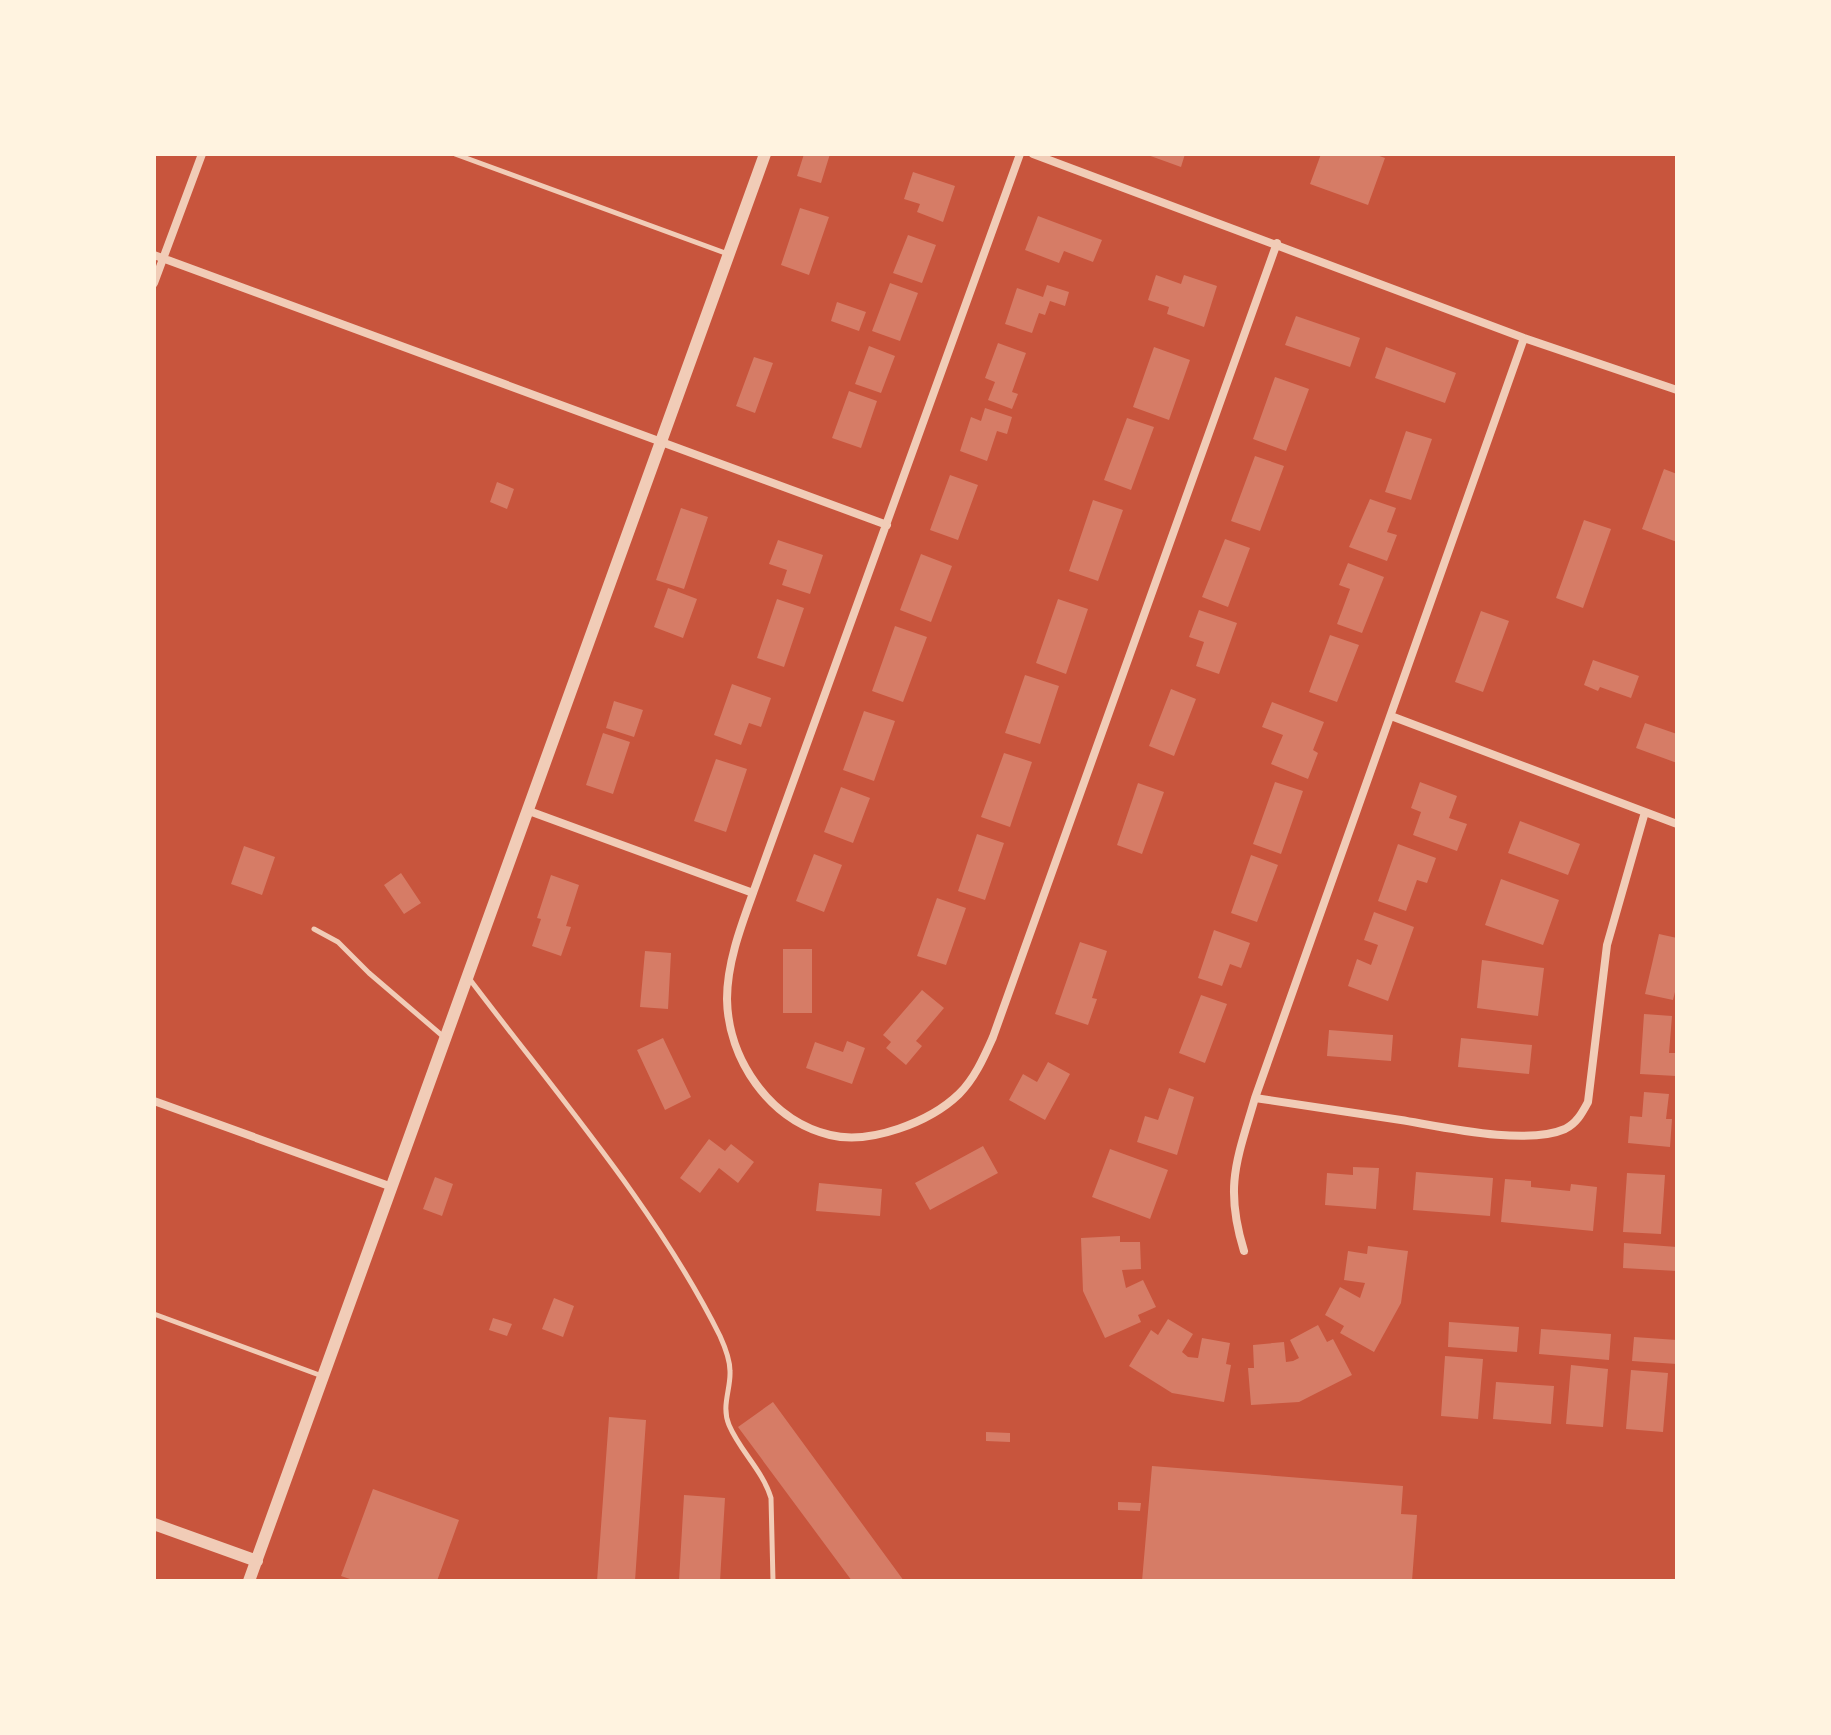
<svg xmlns="http://www.w3.org/2000/svg" width="1831" height="1735" font-family="'Asap Condensed',sans-serif">
  <style>
    .building { fill: #d67c66 }
    .lines { fill: none; stroke-linecap: round; stroke-linejoin: round }
    .service { stroke: #f1ccb7; stroke-width: 5 }
    .minor { stroke: #f1ccb7; stroke-width: 8 }
    .tertiary { stroke: #f1ccb7; stroke-width: 12 }
  </style>
  <rect width="100%" height="100%" fill="#c8553d"/>
  <path class="building" d="M804 154H830L821 183 797 176Z
    M1145 154H1185L1181 167Z
    M1321 154H1374L1385 158 1368 205 1310 184Z
    M913 172 955 186 943 222 917 212 920 204 904 199Z
    M800 208 829 217 809 275 781 265Z
    M1038 216 1102 240 1093 262 1064 251 1059 263 1025 250Z
    M908 235 936 245 922 283 893 273Z
    M1156 275 1181 284 1184 275 1217 286 1204 327 1167 314 1169 307 1148 300Z
    M890 283 918 293 900 341 872 331Z
    M1047 285 1069 292 1065 306 1050 301 1045 315 1039 313 1032 333 1005 324 1017 288 1043 297Z
    M837 302 866 312 859 331 831 321Z
    M1296 316 1360 338 1350 367 1285 345Z
    M998 343 1026 353 1012 392 1018 394 1012 409 988 400 995 382 985 378Z
    M869 346 895 356 881 393 855 384Z
    M1154 347 1190 360 1169 420 1133 407Z
    M1386 347 1456 373 1445 403 1375 378Z
    M754 357 773 363 755 413 736 406Z
    M1275 377 1309 389 1286 451 1253 439Z
    M849 391 877 401 861 448 832 438Z
    M985 408 1012 417 1007 434 997 431 987 461 960 451 971 417 981 421Z
    M1127 418 1154 427 1131 490 1104 480Z
    M1406 431 1432 439 1411 500 1385 492Z
    M1255 456 1284 466 1260 531 1231 521Z
    M1664 469 1677 474V542L1642 529Z
    M950 475 978 485 958 540 930 530Z
    M497 482 514 489 507 509 490 502Z
    M1370 499 1396 508 1387 532 1397 535 1387 561 1349 547Z
    M1093 500 1123 510 1098 581 1069 571Z
    M681 508 708 517 684 589 656 580Z
    M1584 520 1611 529 1583 608 1556 598Z
    M1225 539 1250 548 1228 607 1202 597Z
    M778 540 823 555 810 594 782 585 787 570 769 564Z
    M921 554 952 566 931 622 900 610Z
    M1348 563 1384 577 1362 633 1337 624 1350 589 1339 585Z
    M668 588 697 599 683 638 654 627Z
    M777 599 804 608 784 667 757 658Z
    M1058 599 1088 609 1066 674 1036 663Z
    M1199 610 1237 623 1219 674 1196 666 1204 642 1189 637Z
    M1481 611 1509 621 1483 692 1455 682Z
    M895 626 927 637 903 702 872 691Z
    M1330 635 1359 645 1337 702 1309 692Z
    M1593 660 1639 676 1631 698 1600 687 1598 691 1584 685Z
    M1025 675 1059 686 1040 744 1005 733Z
    M732 684 771 698 761 727 749 723 741 745 714 735Z
    M1171 689 1196 699 1174 756 1149 746Z
    M614 701 643 710 634 737 606 728Z
    M1272 702 1324 722 1313 750 1318 753 1308 779 1271 764 1283 735 1262 727Z
    M864 711 895 721 874 781 843 770Z
    M1645 723 1677 734V763L1636 748Z
    M603 733 630 742 613 794 586 785Z
    M1004 753 1032 762 1010 827 981 817Z
    M716 759 747 769 726 832 694 821Z
    M1275 782 1303 791 1281 854 1253 844Z
    M1420 782 1457 796 1449 818 1467 824 1457 851 1413 835 1421 812 1411 808Z
    M1138 783 1164 792 1142 854 1117 845Z
    M841 787 870 798 853 843 824 832Z
    M1520 821 1580 844 1568 875 1508 853Z
    M977 834 1004 843 985 900 958 891Z
    M1398 844 1436 858 1427 883 1417 880 1406 911 1378 901Z
    M244 846 275 857 262 895 231 884Z
    M814 854 842 865 824 912 796 901Z
    M1251 855 1278 865 1257 922 1231 913Z
    M401 873 421 903 404 914 384 885Z
    M551 875 579 885 566 926 571 927 561 956 532 946 541 919 537 918Z
    M1501 879 1559 900 1543 945 1485 925Z
    M937 898 966 908 946 965 917 956Z
    M1374 912 1414 927 1388 1001 1348 986 1357 959 1371 965 1378 945 1364 940Z
    M1214 930 1250 943 1241 968 1230 964 1222 986 1198 978Z
    M1659 934 1677 938V984L1673 1000 1645 994Z
    M1080 942 1107 951 1092 998 1097 999 1088 1025 1055 1014Z
    M783 949H812V1013H783Z
    M645 951 671 953 668 1009 640 1007Z
    M1482 960 1544 968 1538 1016 1477 1008Z
    M922 990 944 1008 916 1041 922 1046 906 1065 886 1048 891 1042 883 1035Z
    M1201 995 1227 1004 1205 1063 1179 1053Z
    M1644 1014 1672 1016 1669 1053H1677L1676 1076 1640 1074Z
    M1329 1030 1393 1035 1391 1061 1327 1056Z
    M663 1038 691 1097 665 1110 637 1050Z
    M1461 1038 1532 1045 1529 1074 1458 1067Z
    M847 1041 865 1048 852 1084 806 1068 815 1042 843 1052Z
    M1048 1062 1070 1074 1045 1120 1009 1100 1023 1074 1037 1082Z
    M1169 1088 1194 1097 1177 1155 1137 1142 1145 1116 1158 1120Z
    M1644 1092 1669 1094 1666 1119H1672L1670 1147 1628 1143 1630 1116 1642 1117Z
    M709 1139 725 1151 731 1144 754 1162 738 1183 719 1168 700 1193 680 1178Z
    M983 1146 998 1173 930 1210 915 1183Z
    M1110 1149 1168 1170 1150 1219 1092 1197Z
    M1353 1167 1379 1168 1376 1209 1325 1205 1327 1173 1353 1175Z
    M1416 1172 1493 1178 1490 1216 1413 1210Z
    M1627 1173 1665 1175 1661 1234 1623 1232Z
    M435 1177 453 1184 442 1216 423 1209Z
    M1505 1179 1531 1181V1187L1570 1191 1571 1184 1597 1187 1593 1231 1501 1222Z
    M819 1183 882 1189 880 1216 816 1211Z
    M1120 1236V1242H1140L1141 1269 1122 1270 1126 1288 1143 1280 1156 1307 1138 1315 1141 1322 1105 1338 1083 1291 1081 1238Z
    M1624 1243 1677 1247V1271L1623 1268Z
    M1368 1246 1408 1251 1401 1303 1374 1352 1340 1333 1344 1326 1325 1315 1340 1287 1360 1298 1365 1283 1344 1280 1348 1251 1367 1254Z
    M554 1298 574 1306 563 1337 542 1329Z
    M493 1318 512 1324 507 1336 489 1330Z
    M1168 1319 1193 1334 1182 1352 1188 1357 1198 1358 1202 1338 1230 1343 1226 1364 1231 1365 1224 1402 1172 1393 1129 1366 1151 1330 1158 1335Z
    M1449 1322 1519 1327 1517 1352 1448 1347Z
    M1318 1325 1327 1342 1333 1339 1352 1375 1299 1402 1251 1405 1248 1368H1254L1253 1345 1284 1342 1286 1362 1293 1361 1299 1358 1290 1340Z
    M1541 1329 1611 1334 1609 1360 1539 1354Z
    M1634 1337 1677 1340V1364L1632 1361Z
    M1445 1356 1483 1359 1478 1419 1441 1416Z
    M1571 1365 1608 1369 1603 1427 1566 1424Z
    M1631 1370 1668 1373 1663 1432 1626 1429Z
    M1496 1382 1554 1386 1551 1424 1493 1419Z
    M773 1402 904 1581H852L738 1427Z
    M609 1417 646 1420 635 1581H597Z
    M986 1432 1010 1433V1442L986 1441Z
    M1152 1466 1403 1486 1401 1514 1417 1515 1412 1581H1142Z
    M373 1489 459 1520 437 1581H356L341 1576Z
    M684 1495 725 1498 720 1581H679Z
    M1118 1502 1141 1503 1140 1511 1118 1510Z"/>
  <g class="lines">
    <path class="service" d="M455 154 728 254
      M314 929 338 942 369 973 445 1038
      M468 977C554 1091 657 1209 720 1336 725 1347 730 1359 730 1371 731 1389 721 1406 729 1425 740 1451 763 1471 771 1498L773 1581
      M154 1314 322 1376"/>
    <path class="minor" d="M1020 154 753 893C741 926 727 963 727 999 728 1059 769 1120 830 1135 870 1145 930 1122 959 1094 975 1078 984 1057 993 1037L1277 243
      M1033 154 1524 338 1677 390
      M154 255 887 525
      M154 283 202 154
      M1391 716 1677 824
      M529 811 753 893
      M1255 1098C1304 1105 1352 1113 1401 1120 1443 1127 1526 1146 1565 1129 1577 1123 1582 1113 1588 1102L1607 945 1645 812
      M154 1101 392 1187
      M1244 1251C1224 1186 1237 1160 1255 1098L1524 338"/>
    <path class="tertiary" d="M154 1524 257 1561
      M249 1581 765 154"/>
  </g>
  <rect width="1831" height="1735" fill="none" stroke="#fff3e0" stroke-width="312"/>
</svg>
